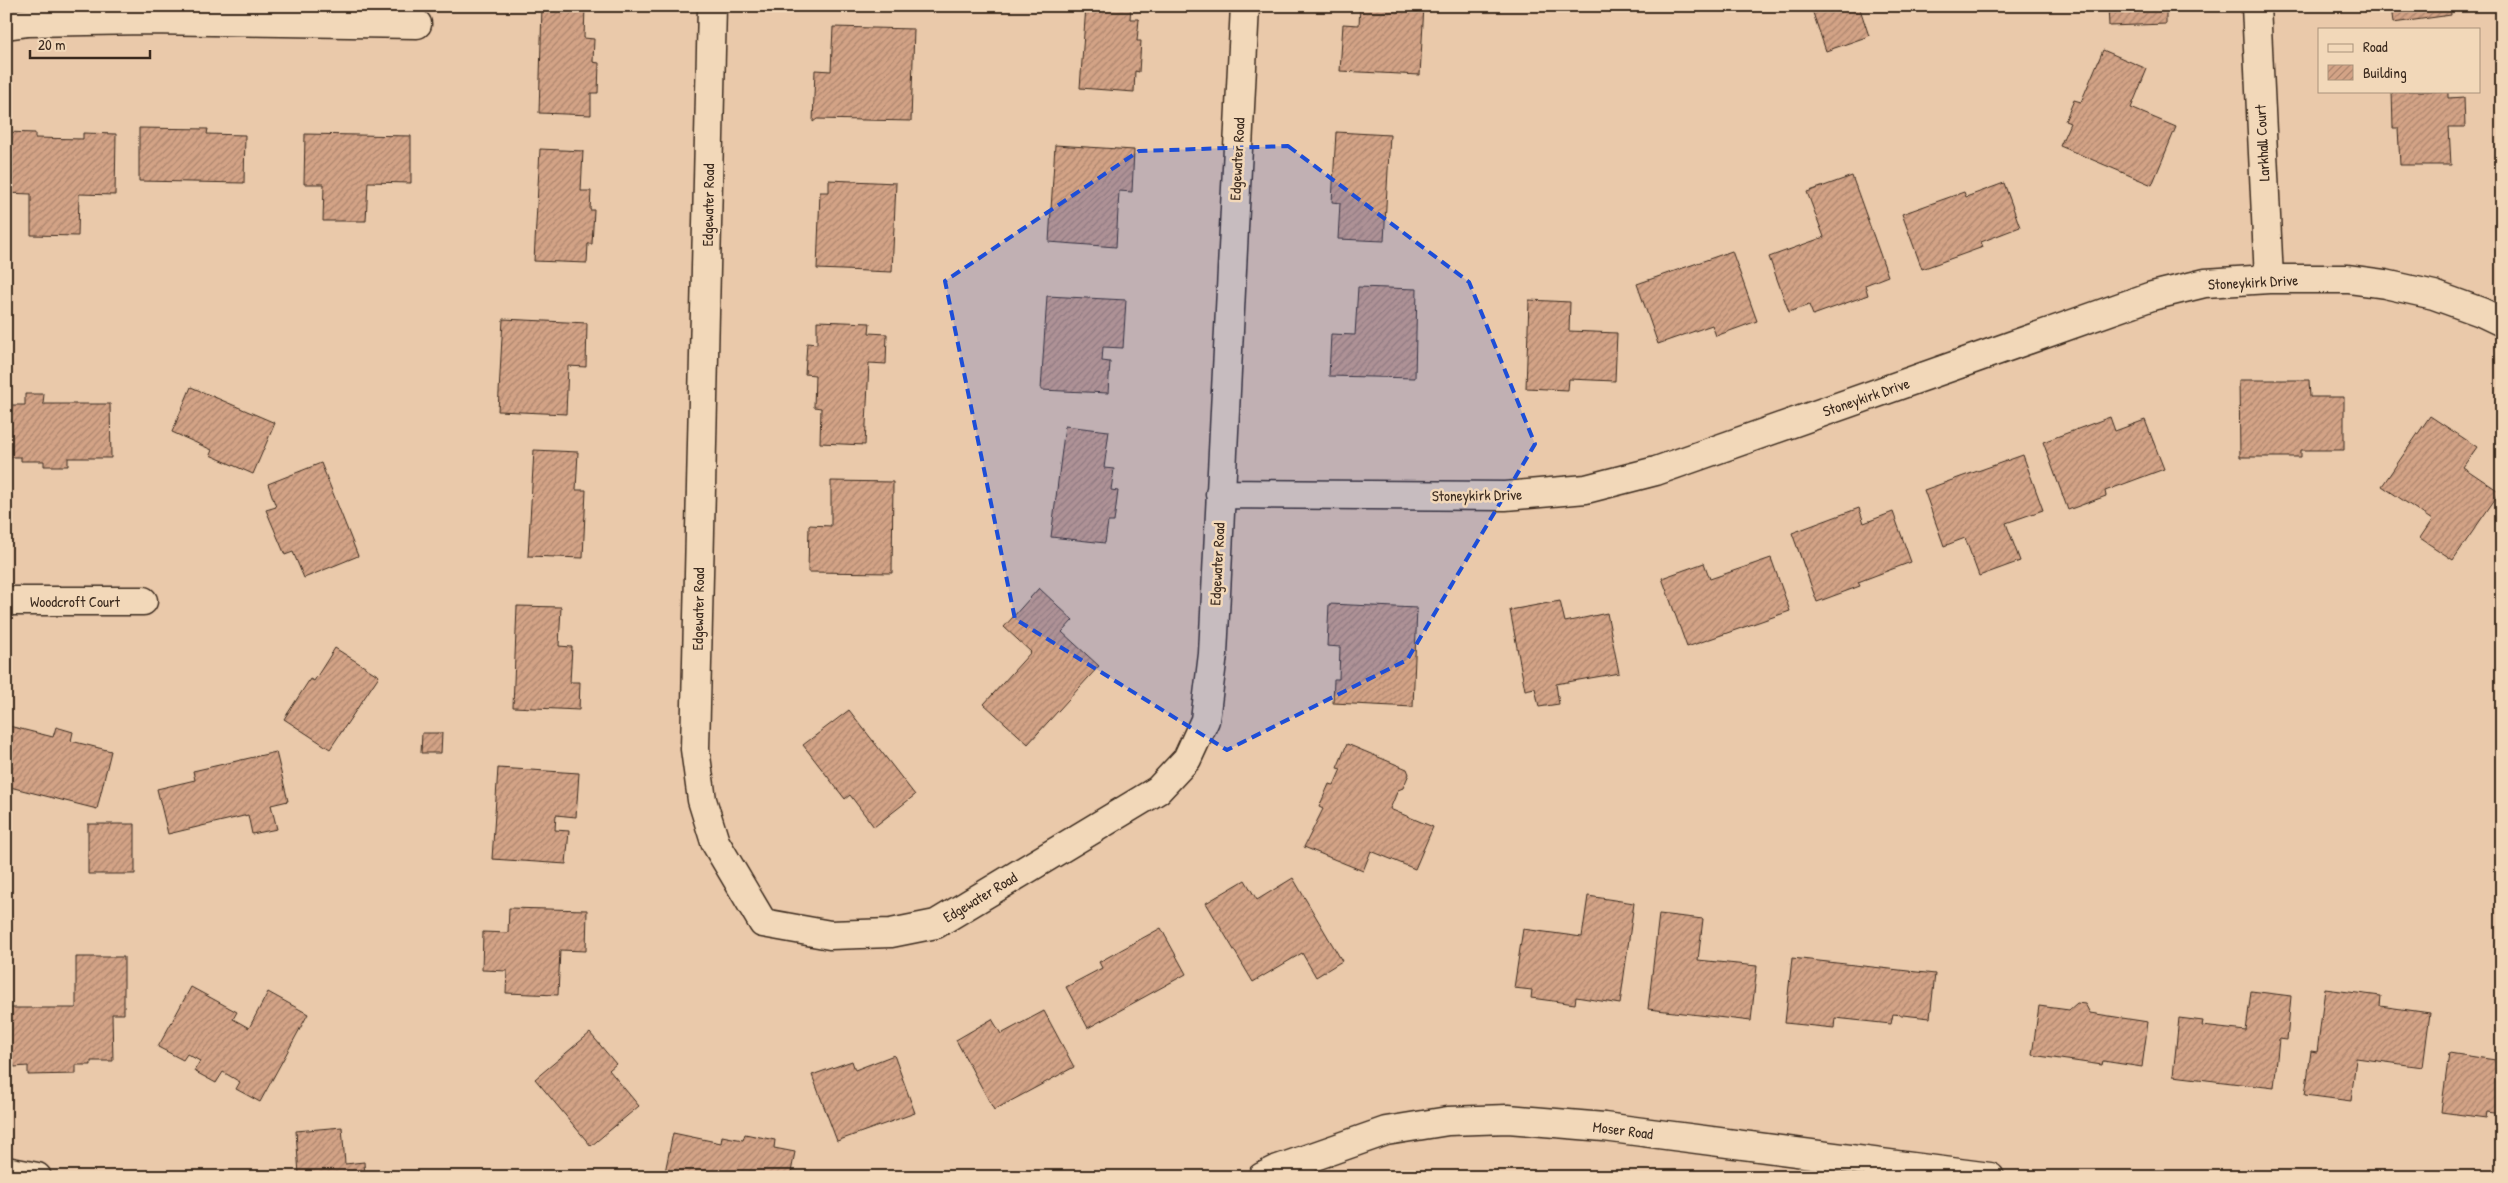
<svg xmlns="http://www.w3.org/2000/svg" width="2508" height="1183" font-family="'Patrick Hand',sans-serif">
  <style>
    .building { fill: url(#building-hatch); stroke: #3b2a1e }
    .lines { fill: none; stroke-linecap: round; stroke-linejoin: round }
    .minor-casing { stroke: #3b2a1e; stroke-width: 31 }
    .tertiary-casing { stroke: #3b2a1e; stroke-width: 31 }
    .minor { stroke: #f2d8b9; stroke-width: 28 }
    .tertiary { stroke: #f2d8b9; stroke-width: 28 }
    .marked { fill: #1d4ed8; fill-opacity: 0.2; stroke: #1d4ed8; stroke-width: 4; stroke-dasharray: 10 6; stroke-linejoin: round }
    .labels { text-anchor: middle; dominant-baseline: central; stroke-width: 5; stroke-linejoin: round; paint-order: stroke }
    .street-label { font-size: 15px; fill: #3b2a1e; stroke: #f2d8b9 }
  </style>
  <defs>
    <pattern id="building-hatch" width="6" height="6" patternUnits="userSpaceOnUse" patternTransform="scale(1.25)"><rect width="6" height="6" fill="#d3a386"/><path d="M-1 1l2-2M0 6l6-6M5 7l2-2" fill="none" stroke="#ac856d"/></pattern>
  </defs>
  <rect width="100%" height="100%" fill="#eac9aa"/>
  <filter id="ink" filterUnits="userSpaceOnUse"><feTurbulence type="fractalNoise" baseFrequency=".02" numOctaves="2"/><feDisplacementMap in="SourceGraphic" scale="10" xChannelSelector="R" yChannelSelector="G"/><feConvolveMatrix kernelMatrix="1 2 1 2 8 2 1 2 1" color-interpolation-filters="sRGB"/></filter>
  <g filter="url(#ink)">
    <path class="building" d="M542 6H585L584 38 594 39 593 62 599 63 598 93H591V115L539 113Z
      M1086 6H1131L1130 19H1139L1137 41H1141L1139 72 1135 71 1134 92 1080 88Z
      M1360 6H1424L1420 75 1340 71 1343 24 1359 25Z
      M1823 6H1859L1869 36 1826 51 1812 10Z
      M2108 6H2166V24L2109 26Z
      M2391 6H2450L2451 15 2393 23Z
      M833 27 914 29 911 121 817 119 813 122 815 70 831 71Z
      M2103 50 2147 69 2131 108 2176 127 2152 185 2060 146 2070 123 2065 121 2074 100 2081 102Z
      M2392 91H2448V98L2464 97 2465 127H2449L2451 165H2400L2398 128H2393Z
      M139 128 208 129 207 134 245 135 244 183 139 181Z
      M6 132 35 133V138L83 139V133L116 134 115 195 79 194 78 236 31 235V194L6 193Z
      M1336 132 1390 135 1384 241 1338 239 1340 203 1332 202Z
      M305 134 411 136V183L368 182 366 221H323L324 184H304Z
      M1055 145 1134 150 1132 192 1119 191 1116 247 1049 242Z
      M540 149 583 151 581 191H591L590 210H594L592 244H588L587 263 534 261Z
      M1852 176 1888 276 1865 285 1868 295 1813 315 1809 305 1789 312 1769 257 1824 237 1807 192Z
      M829 180 896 183 892 272 817 269 820 192H829Z
      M2004 183 2020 227 1981 242 1983 247 1922 269 1902 214 1964 192 1966 197Z
      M1732 251 1757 321 1716 336 1712 325 1658 344 1637 284Z
      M1358 287 1417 289 1415 378 1329 376 1331 334 1355 335Z
      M1047 296 1126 300 1123 348 1103 347 1102 361 1110 362 1108 393 1041 390Z
      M1529 300 1570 302 1569 331 1617 333 1615 381 1569 379 1568 390 1526 388Z
      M503 319 587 323 586 367 568 366 566 414 498 411Z
      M817 321 870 323 869 333 887 334 886 364 869 363 865 445 820 443 821 408 814 407 815 375 805 374 807 343 817 344Z
      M2239 380H2309L2310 397H2344V450H2301V457H2240Z
      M191 387 275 423 253 474 210 455 212 450 172 432Z
      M25 394H44L43 404H110L111 458H68V466H44V461H21V457H6V405H25Z
      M2430 416 2477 447 2463 467 2500 492 2453 560 2420 538 2432 520 2382 486Z
      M2110 417 2115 431 2145 420 2164 469 2105 491 2106 496 2068 510 2043 442Z
      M1065 426 1109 431 1104 468 1114 469 1111 490 1118 491 1114 522H1108L1105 543 1051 537Z
      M534 450 578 452 576 490H586L583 558 528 556Z
      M2023 455 2043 510 2006 523 2020 561 1979 576 1965 538 1944 546 1924 490Z
      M321 463 358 556 304 578 293 552 285 555 266 510 276 507 268 484Z
      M831 481 893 482 892 573 808 572 809 525 831 526Z
      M1859 508 1864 523 1893 512 1911 562 1858 582 1860 586 1817 602 1792 533Z
      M1771 558 1790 611 1687 647 1662 578 1704 563 1710 579Z
      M1039 588 1073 620 1062 632 1099 666 1028 744 984 704 1031 652 1004 627Z
      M1560 601 1565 622 1607 613 1619 673 1556 684 1559 704 1539 707 1535 688 1525 690 1510 610Z
      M1329 604 1417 608 1413 707 1333 703 1334 679H1339L1340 647 1327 646Z
      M517 606 561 607 559 646 572 647 570 682H580L579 710 513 707Z
      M2502 621V631L2497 626Z
      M335 648 379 676 330 749 284 719 310 679 314 681Z
      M849 710 915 795 874 827 850 795 845 799 803 745Z
      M9 726 53 737 56 727 73 732 71 741 111 751 97 809 6 786V735Z
      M422 733H442L441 753H421Z
      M1347 744 1407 769 1409 774 1403 788 1398 790 1390 809 1433 827 1415 869 1371 851 1363 871 1304 847 1323 809 1319 807 1329 784 1334 785 1341 769 1337 768Z
      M276 752 288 801 271 805 277 829 252 834 248 815 168 834 157 789 195 780 193 771Z
      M498 768 579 773 576 817 556 815 555 830 569 831 566 864 492 859Z
      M88 824H135V874H88Z
      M1293 878 1342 961 1316 977 1302 953 1253 982 1206 903 1245 880 1257 900Z
      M1588 896 1634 903 1620 1004 1576 997 1575 1004 1531 998 1532 990 1514 988 1523 929 1582 937Z
      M509 908 587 910 586 951 560 950 558 995 506 993 507 971 482 970 483 932 508 933Z
      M1659 914 1703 919 1698 960 1757 966 1751 1021 1648 1009Z
      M1161 928 1186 974 1088 1028 1066 987 1102 968 1099 962Z
      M76 957H124V1014H112L113 1061H91V1065H76V1074L28 1075V1066L14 1067 13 1062H6V1008H76Z
      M1792 958 1935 974 1930 1018 1893 1014 1891 1024 1835 1018 1834 1028 1785 1023Z
      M191 987 237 1012 233 1019 249 1028 268 992 308 1014 260 1102 236 1089 240 1082 223 1072 216 1083 194 1071 200 1061 187 1054 183 1060 158 1047Z
      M2325 989 2381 996 2380 1006 2430 1013 2423 1067 2356 1058 2351 1101 2305 1095 2311 1051 2317 1052Z
      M2251 991 2291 996 2287 1040 2279 1039 2274 1088 2173 1076 2179 1018 2203 1021 2202 1026 2246 1031Z
      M2077 1003 2085 1004 2090 1013 2148 1022 2142 1067 2103 1061 2102 1065 2032 1055 2039 1006 2069 1010Z
      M1044 1011 1074 1067 994 1110 956 1040 992 1019 1001 1034Z
      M590 1033 616 1064 609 1070 639 1106 591 1146 535 1079Z
      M2449 1053 2502 1061V1114L2487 1112 2486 1118 2441 1112Z
      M894 1055 915 1113 837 1141 812 1075 852 1061 855 1070Z
      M342 1127 345 1164 364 1162 365 1177 299 1175 296 1131Z
      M673 1133 721 1143 722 1136 743 1140 745 1134 775 1140 774 1148 795 1152 790 1177H664Z"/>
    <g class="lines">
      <defs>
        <path id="minor" d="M712 6 695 749 702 800 715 842 763 923 830 935 891 933 936 924 1158 790 1187 759 1205 720 1213 654 1245 6
          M2256 6 2269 279
          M6 25 28 22 146 20 417 24
          M1220 494 1505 496 1586 489 1656 471 2152 296 2205 283 2269 279H2348L2385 284 2434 295 2481 312 2502 322
          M6 601H143
          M6 1171 37 1177"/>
        <path id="tertiary" d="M1262 1177 1278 1169 1386 1131 1448 1121 1508 1119 1604 1127 1990 1177"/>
      </defs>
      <use href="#minor" class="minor-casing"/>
      <use href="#tertiary" class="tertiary-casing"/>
      <use href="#minor" class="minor"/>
      <use href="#tertiary" class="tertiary"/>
    </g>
  </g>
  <path class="marked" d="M1288 146 1469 282 1535 444 1407 660 1227 750 1015 619 945 281 1139 151Z"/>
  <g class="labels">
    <g class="street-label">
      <text transform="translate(2262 143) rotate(-93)">Larkhall Court</text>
      <text transform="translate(1237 159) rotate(-87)">Edgewater Road</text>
      <text transform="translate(708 205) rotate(-89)">Edgewater Road</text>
      <text transform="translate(2253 282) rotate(-3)">Stoneykirk Drive</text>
      <text transform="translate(1866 397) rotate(-19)">Stoneykirk Drive</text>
      <text transform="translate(1477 495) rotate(-1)">Stoneykirk Drive</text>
      <text transform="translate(1217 564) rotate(-87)">Edgewater Road</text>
      <text x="75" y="601">Woodcroft Court</text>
      <text transform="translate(698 609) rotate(-89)">Edgewater Road</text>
      <text transform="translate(980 897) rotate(-31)">Edgewater Road</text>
      <text transform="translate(1623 1130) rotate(7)">Moser Road</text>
    </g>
  </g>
  <rect width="2508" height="1183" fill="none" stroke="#f2d8b9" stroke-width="25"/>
  <rect x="12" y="12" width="2483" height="1158" fill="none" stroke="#3b2a1e" stroke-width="2" filter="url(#ink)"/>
  <rect x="2318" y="28" width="162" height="65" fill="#f2d8b9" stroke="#a9927b"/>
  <rect x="2328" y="44" width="25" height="8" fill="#f2d8b9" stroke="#a9927b"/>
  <text x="2363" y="52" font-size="15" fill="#3b2a1e">Road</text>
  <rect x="2328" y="65" width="25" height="15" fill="url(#building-hatch)" stroke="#a9927b"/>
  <text x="2363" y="78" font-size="15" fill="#3b2a1e">Building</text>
  <path d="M30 50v8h120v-8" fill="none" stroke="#3b2a1e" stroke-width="2.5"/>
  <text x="38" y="50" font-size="15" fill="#3b2a1e" stroke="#f2d8b9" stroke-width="4" paint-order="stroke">20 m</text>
</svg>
